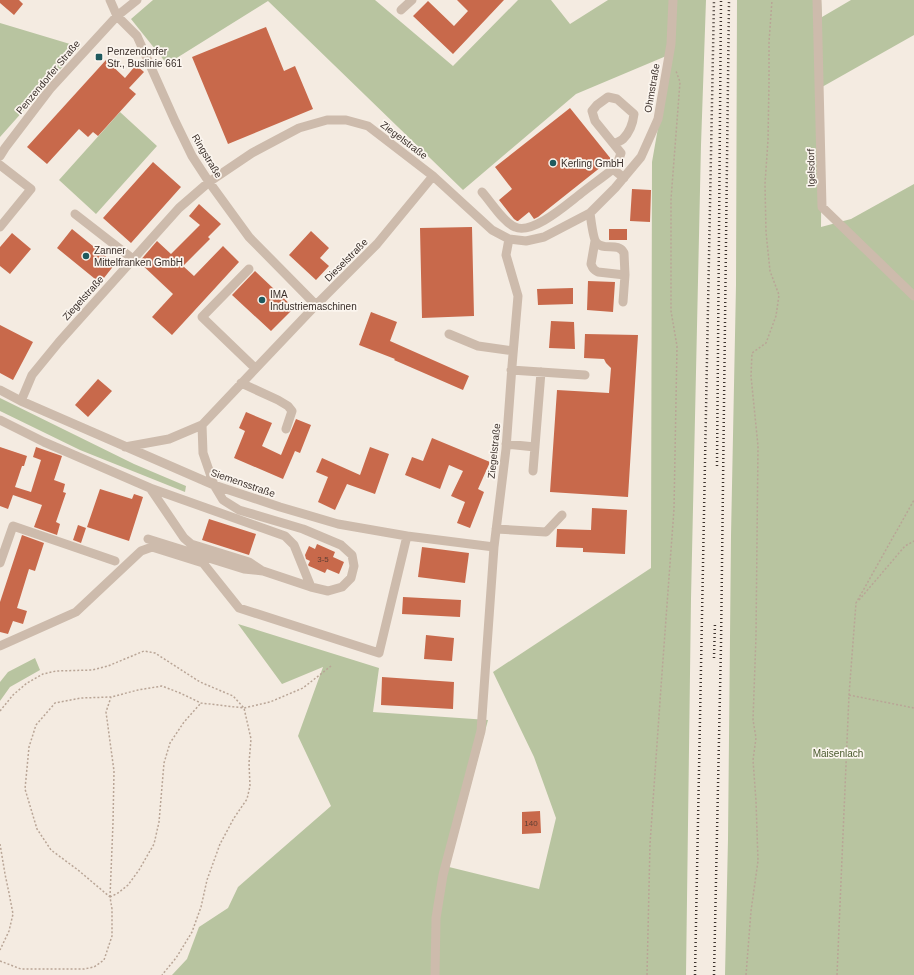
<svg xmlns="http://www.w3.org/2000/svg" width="914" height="975" font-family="Arial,sans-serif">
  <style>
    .green { fill: #b8c4a0 }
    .building { fill: #c8694b }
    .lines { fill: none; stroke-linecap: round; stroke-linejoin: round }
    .path { stroke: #b9a596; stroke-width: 1.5; stroke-dasharray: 2 2; stroke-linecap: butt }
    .minor { stroke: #cdbbac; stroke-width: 9 }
    .rail { stroke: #3b302b; stroke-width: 2.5; stroke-dasharray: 1 3; stroke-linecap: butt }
    .poi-dot { fill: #1f5a5e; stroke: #fbf5ee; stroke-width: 1.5 }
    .labels { text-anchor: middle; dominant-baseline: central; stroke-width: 3.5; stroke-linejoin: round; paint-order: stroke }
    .number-label { font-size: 8px; fill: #5e3e33 }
    .poi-label { font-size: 10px; fill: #3b302b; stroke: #fbf5ee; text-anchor: start }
    .street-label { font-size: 10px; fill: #3b302b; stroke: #fbf5ee }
    .park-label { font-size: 10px; fill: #4a5a2e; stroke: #fbf5ee }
  </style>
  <rect width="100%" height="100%" fill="#f4ebe1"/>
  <path class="green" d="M153 0H375L453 66 518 0H551L570 24 608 0H706L701 145 691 599 686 975H172L187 959 199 927 228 908 238 887 331 806 298 736 323 667 282 684 238 624 379 668 373 712 488 720 449 867 539 889 556 818 534 757 493 672 651 568 652 162 671 54 576 94 463 190 268 1 167 64 131 19Z
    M737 0H821L822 17 851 0H914V35L822 87 821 227 851 219 914 184V975H725L728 839 731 536 736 285Z
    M0 23 80 47 0 137Z
    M120 112 157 146 96 214 59 180Z
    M0 398 134 464 186 486 185 492 80 450 0 411Z
    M35 658 40 670 10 687 0 701V682L8 672Z"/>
  <path class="building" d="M0 0H19L23 4 14 15 0 3Z
    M457 0H504L453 54 413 16 428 1 454 26 468 11Z
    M266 27 284 71 295 66 313 109 228 144 192 57Z
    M106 60 125 78 136 65 144 72 129 88 136 94 98 136 93 132 88 137 79 129 47 164 27 147Z
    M570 108 611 159 538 217 534 219 529 212 518 221H517L514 219 499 200 512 189 495 167Z
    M153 162 181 187 131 243 103 218Z
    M632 189 651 190 650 222 630 221Z
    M199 204 221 224 208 237 210 239 183 266 194 276 223 246 239 262 172 335 152 317 173 294 139 262 157 241 171 254 200 225 189 216Z
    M472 227 474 316 422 318 420 228Z
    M72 229 115 264 100 283 57 248Z
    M609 229H627V240H609Z
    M311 231 329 248 320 258 329 266 316 280 289 255Z
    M12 233 31 249 10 274 0 266V247Z
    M255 271 294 308 271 331 232 295Z
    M588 281 615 282 613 312 587 310Z
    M573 288V304L538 305 537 289Z
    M371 312 397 322 390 341 469 376 463 390 394 360 395 359 359 345Z
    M551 321 574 322 575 349 549 348Z
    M0 325 33 342 13 380 0 373Z
    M585 334 638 335 628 497 550 492 557 390 609 393 611 368 606 363 604 359 584 358Z
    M98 379 112 391 88 417 75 405Z
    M246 412 272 423 262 446 281 455 296 419 311 425 300 453 295 451 283 479 234 458 245 431 239 428Z
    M432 438 490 462 478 489 484 492 470 528 457 523 465 502 451 496 463 471 449 465 440 489 405 475 412 457 423 461Z
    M0 447 27 456 24 466H22L15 487 31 492 41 460 33 457 36 447 62 456 54 480 65 484 63 492 66 493 56 522 60 524 57 535 34 527 42 505 13 495 8 509 0 506Z
    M370 447 389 454 375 494 347 484 335 510 318 502 328 477 316 472 322 458 360 475Z
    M100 489 132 499 134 494 143 497 129 541 87 527Z
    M592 508 627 510 625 554 583 552V548L556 547 557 529 591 530Z
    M209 519 256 534 249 555 202 540Z
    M78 525 86 528 81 543 73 540Z
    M22 535 44 543 35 571 29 569 17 608 27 611 23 624 13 621 8 634 0 632V602Z
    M317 544 335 552 333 557 344 562 339 574 327 569 325 573 309 566 308 565 310 561 306 559 305 555 309 546 315 549Z
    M422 547 469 553 465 583 418 577Z
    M403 597 461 600 460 617 402 614Z
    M426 635 454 638 452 661 424 659Z
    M382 677 454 682 453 709 381 705Z
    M540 811 541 833 522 834V812Z"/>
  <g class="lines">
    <path class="path" d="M859 600 905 546 914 541
      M849 695 914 708
      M0 711 13 695 27 683 43 674 56 671 92 670 108 666 144 651 155 653 200 682 233 696 244 708 251 739 249 763 250 786 247 799 234 818 220 844 207 880 201 907 192 932 176 958 162 975
      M0 844 5 874 9 893 13 914 9 931 0 950
      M110 897 118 893 128 885 139 870 154 844 159 822 164 763 170 743 184 722 201 703
      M110 897 113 823 114 771 106 712 111 697
      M0 961 21 969H84L94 967 104 960 112 936V909L110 897 78 870 51 850 37 829 25 789 29 747 36 725 55 703 81 698 111 697 138 690 162 686 180 693 201 703 244 708 270 702 303 688 331 666
      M647 975 650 844 661 687 674 509 677 346 671 311V199L680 82 676 71
      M746 975 751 911 758 861 756 801 753 760 756 738 753 720 756 636 758 446 751 376 752 353 766 343 776 316 779 295 770 271 766 232 765 184 768 140 769 82V42L772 0
      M837 975 849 695 856 603 914 500"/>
    <path class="minor" d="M110 0 117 16 137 36 175 121 192 156 209 182 249 237 316 305
      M817 0 822 207 914 296
      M401 10 412 0
      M0 156 5 148 50 89 117 16 137 0
      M0 165 31 189 0 227
      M613 169 618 162 621 153 595 121 592 111 597 105 608 97 617 99 634 114C633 123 630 132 623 139 621 141 617 142 614 144
      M482 192C491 202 504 223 515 227 532 235 566 205 579 195 590 186 602 178 613 169L624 178
      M590 213C591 220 593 238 596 242 603 252 618 241 624 253L625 275
      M75 214 133 259
      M509 239 526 241 544 237 590 213 615 188 641 157 658 119 671 44 673 0
      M595 241 591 264C593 269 594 270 598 272L625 275 623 302
      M249 269 202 317 255 368
      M449 334 478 346 513 351
      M511 370 585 375
      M241 383 278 400 288 406 292 411 286 429
      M0 390 21 401 214 485 280 507 338 524 407 536 494 547
      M21 401 32 375 59 342 179 208 209 182 252 153 299 128 327 120H346L368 126 433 176 492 230 509 239 506 255 518 296 512 366 506 449 494 547 481 731 443 875 436 918 435 975
      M0 420 44 442 150 488 184 538 191 544 249 562 261 570
      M506 444 535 447
      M125 447 169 439 202 425
      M533 471 541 372
      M150 488 285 536 294 545 311 587
      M496 529 546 532 562 515
      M148 539 244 569 263 571 311 587 328 591 342 587 351 578 354 566 352 555 341 545 303 529 239 510 223 500 214 485 203 453 202 425 316 305 377 244 433 176
      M0 563 13 526 115 561
      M0 646 76 612 141 551 152 547 203 563 239 608 379 653 407 536"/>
    <path class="rail" d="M717 466 721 0
      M714 658 715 622
      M695 975 714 0
      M714 975 721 645 729 0"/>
  </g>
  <g class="poi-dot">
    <rect x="95" y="53" width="8" height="8" rx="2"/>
    <circle cx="553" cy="163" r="4"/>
    <circle cx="86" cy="256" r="4"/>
    <circle cx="262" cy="300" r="4"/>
  </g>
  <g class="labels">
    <g class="number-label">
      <text x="323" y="559">3-5</text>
      <text x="531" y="823">140</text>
    </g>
    <g class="poi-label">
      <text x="107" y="51">Penzendorfer<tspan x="107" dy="12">Str., Buslinie 661</tspan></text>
      <text x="561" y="163">Kerling GmbH</text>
      <text x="94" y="250">Zanner<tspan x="94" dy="12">Mittelfranken GmbH</tspan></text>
      <text x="270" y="294">IMA<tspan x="270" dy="12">Industriemaschinen</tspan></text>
    </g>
    <g class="street-label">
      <text transform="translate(48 77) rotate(-50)">Penzendorfer Straße</text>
      <text transform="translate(652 88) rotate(-80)">Ohmstraße</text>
      <text transform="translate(404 140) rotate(37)">Ziegelstraße</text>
      <text transform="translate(207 156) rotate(59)">Ringstraße</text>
      <text transform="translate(811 168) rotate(-91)">Igelsdorf</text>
      <text transform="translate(346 260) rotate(-45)">Dieselstraße</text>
      <text transform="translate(83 298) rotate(-48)">Ziegelstraße</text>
      <text transform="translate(494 451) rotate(-84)">Ziegelstraße</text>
      <text transform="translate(243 483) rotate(19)">Siemensstraße</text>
    </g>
    <g class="park-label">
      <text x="838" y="753">Maisenlach</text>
    </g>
  </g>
</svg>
